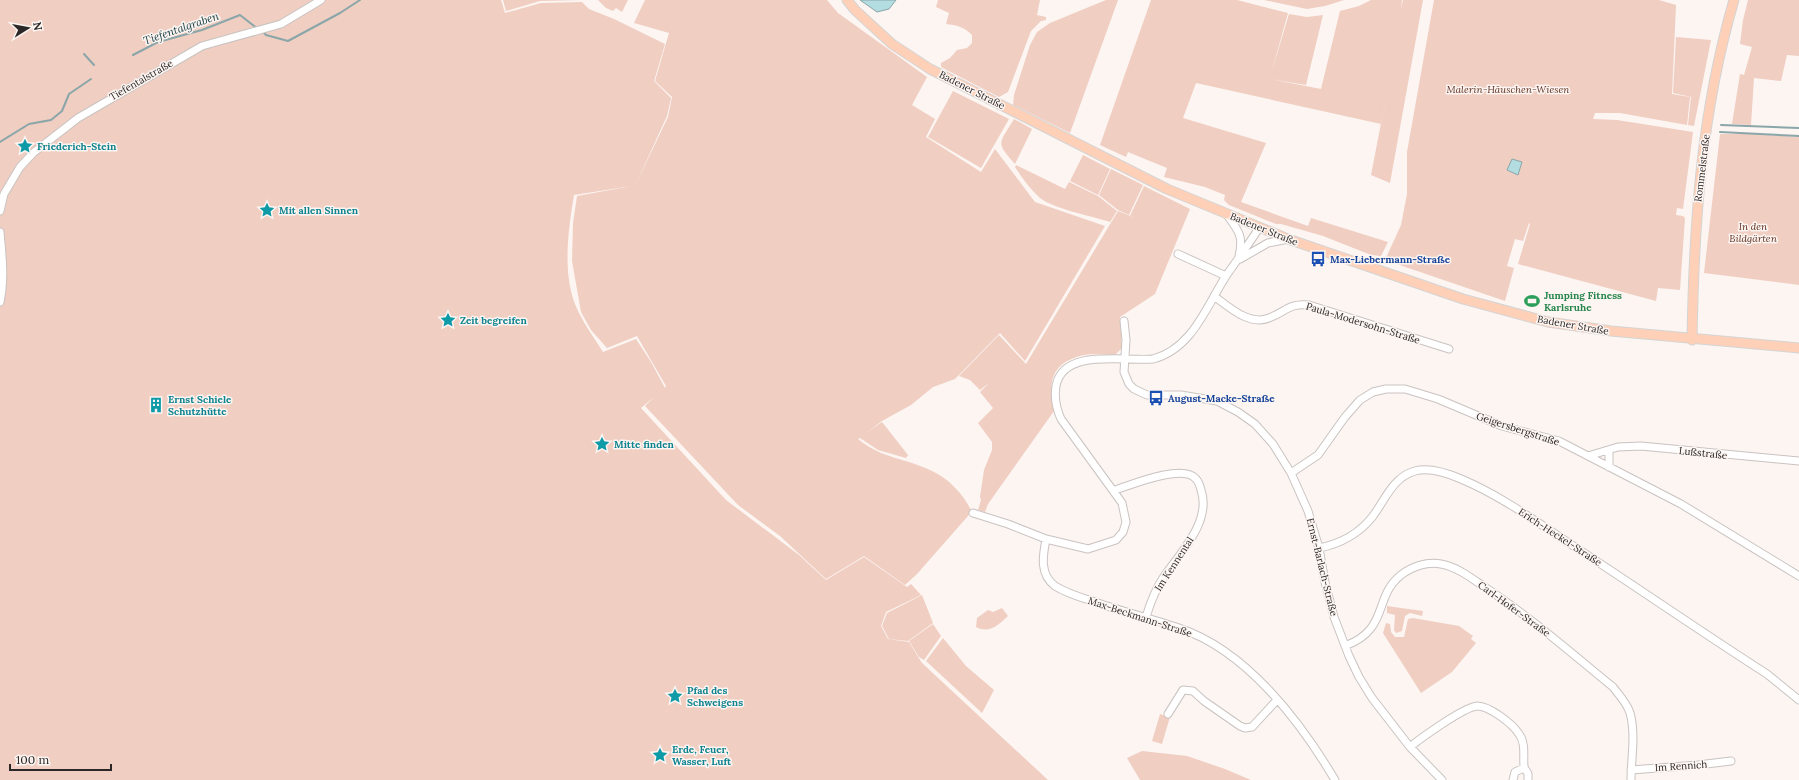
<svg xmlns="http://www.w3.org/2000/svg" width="1799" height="780" font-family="Lora,serif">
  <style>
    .green { fill: #f0cec2; fill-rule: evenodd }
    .water { fill: #b3dde1; stroke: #8aa6a9 }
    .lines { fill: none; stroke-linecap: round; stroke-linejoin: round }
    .stream { stroke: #8aa6a9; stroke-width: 2 }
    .minor-casing { stroke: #c9c3c1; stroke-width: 9 }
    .major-casing { stroke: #d4d4d4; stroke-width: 11 }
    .minor { stroke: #fff; stroke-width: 7 }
    .major { stroke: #ffd0b8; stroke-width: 9 }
    .labels { text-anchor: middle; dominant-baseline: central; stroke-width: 3; stroke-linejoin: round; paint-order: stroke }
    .street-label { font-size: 10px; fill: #2a2726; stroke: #fcf5f2 }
    .park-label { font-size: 10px; font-style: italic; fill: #623322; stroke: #fcf5f2 }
    .culture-label { font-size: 10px; font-weight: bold; fill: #0d838f; stroke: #fcf5f2; text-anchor: start }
    .transit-label { font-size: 10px; font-weight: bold; fill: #164399; stroke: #fcf5f2; text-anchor: start }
    .leisure-label { font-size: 10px; font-weight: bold; fill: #27864d; stroke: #fcf5f2; text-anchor: start }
    .water-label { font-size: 11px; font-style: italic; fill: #153d41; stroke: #fcf5f2 }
  </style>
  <rect width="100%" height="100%" fill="#fcf5f2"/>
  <path class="green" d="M0 0H501L505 13 541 3 582 2 589 9 614 19 665 44 654 81 671 98 667 116 635 186 668 117 672 97 655 81 669 33 634 23 645 0H827L838 13 927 77 912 105 935 119 926 137 981 172 995 149 1035 202 1105 226 1025 361 1000 333 955 379 933 387 911 405 882 421 866 433 882 422 908 455 906 458 878 450 860 438 858 439C882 459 906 458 932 471 949 479 962 493 971 510L968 516 917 574 905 585 864 556 826 579 780 536 738 505 645 406 654 397 641 408 726 500 799 555 826 580 864 557 907 587 911 584 921 595 886 612 881 626 888 639 909 642 922 663 1048 780H0ZM632 186 577 196 573 223 572 261 581 312 591 330 607 348 637 336 666 386 665 388 651 362 636 339 603 352C595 339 586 327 579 313 561 278 568 232 574 195Z
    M503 0H583L540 1 506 11Z
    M598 0H628L622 12 616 8 613 11 606 8Z
    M938 0H1040L1037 15 1046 17V20L1041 21 1031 31 1008 92 999 97 941 67V63L950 58 957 50 967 48 972 43V35C964 27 957 25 946 24L949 13 936 7Z
    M1106 0H1118L1070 133 1013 105 1014 95 1030 45 1037 32 1050 23Z
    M1151 0H1237L1288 13 1271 74 1289 14 1307 17 1323 15 1306 85 1270 79 1321 89 1340 11 1359 6 1371 0H1402L1401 9 1403 0H1423L1390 183 1371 175 1388 87 1385 86 1388 87 1381 124 1196 83 1183 118 1266 143 1241 202 1308 226 1311 218 1388 242 1381 256 1371 255 1323 236 1281 224H1276L1229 205 1224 200 1225 195 1205 187 1164 177 1167 168 1128 152 1126 157 1100 145Z
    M1264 0H1344L1325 6 1307 9Z
    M1434 0H1659L1676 5 1672 94 1690 97 1687 125 1620 113H1595L1593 119 1617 120 1693 132 1683 209 1677 208 1676 215 1683 216 1685 218 1680 290 1658 288 1656 301 1518 264 1530 224 1529 223 1523 241 1515 239 1507 266 1514 268 1505 301 1385 260 1401 225 1407 194V152Z
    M1748 0H1799V56L1787 55 1781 81 1754 78 1751 125 1732 124 1740 74 1744 75 1752 47 1740 44 1743 20Z
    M1676 37 1711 40 1694 126 1688 125 1691 97 1673 93Z
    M953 91 1009 119 981 168 928 137Z
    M1014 119 1032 129 1015 164C995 142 999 144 1014 119Z
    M1720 134H1755L1799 137V285L1704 273Z
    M1083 155 1110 169 1098 195 1070 181Z
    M1016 165 1065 189 1069 182 1098 196 1117 211 1110 222C1092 216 1054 209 1040 198 1030 189 1022 178 1015 167Z
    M1111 169 1143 185 1129 215 1118 210 1099 195Z
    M1144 186 1190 209 1155 294 1120 317 1122 348 1115 355C1106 355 1094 353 1084 355 1052 362 1047 381 1054 411L988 504 985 512 978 510 981 500 980 497 984 470 992 450V442L978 423 993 408 980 392 989 383 980 390 970 380 959 376 999 335 1026 364 1118 211 1138 219 1130 216Z
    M922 595 933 623 908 641 889 639 882 626 887 613Z
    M1387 606 1423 611 1422 616 1410 613 1405 616 1402 631 1396 633 1394 630 1395 615 1387 613Z
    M1002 608 1008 616C998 625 990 634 976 627L977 618 988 610 993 612Z
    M1413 618 1459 626 1473 636 1471 639 1476 643 1452 672 1421 693 1383 633 1386 623 1390 624 1391 632 1395 637H1404L1408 619Z
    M933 624 941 636 924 660 919 657 909 641Z
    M943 638 966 666 994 690 982 713 926 661Z
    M1160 714 1170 717 1162 744 1152 741Z
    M1142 751 1187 756 1225 769 1251 780H1140L1127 758Z"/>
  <path class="water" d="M860 0H896L889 9 877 12Z
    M1512 159 1522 162 1518 175 1507 170Z"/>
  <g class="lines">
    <path class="stream" d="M262 31 266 35 288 41 340 13 360 0
      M84 54 94 65
      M133 55 158 42 202 30 240 15 258 29
      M1721 125 1799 128
      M1720 132 1799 136
      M0 142 29 124 51 120 62 111 69 94 91 79"/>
    <defs>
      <path id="minor" d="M0 211 4 194 20 167 33 153 78 118 202 46 281 24 321 0
        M1227 215C1238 230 1244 236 1239 256
        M0 232C2 255 5 279 0 302
        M1178 254 1226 276
        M1240 259 1268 243 1288 239
        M1214 296C1229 307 1249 326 1269 318 1286 312 1288 303 1309 305L1449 349
        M1124 321 1126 340 1124 372 1129 384 1134 389 1147 395H1181L1217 401 1238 412 1255 424 1273 444 1291 473 1308 511 1319 548 1325 582 1334 617 1349 656 1359 677 1372 698 1410 747 1442 780
        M1609 451V467
        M1588 456 1618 447 1641 446 1799 461
        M1291 473 1318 455 1345 417 1360 400 1373 392 1386 389H1405L1438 399 1502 426 1559 441 1681 504 1799 576
        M1115 490C1131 485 1183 463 1196 479 1199 482 1200 486 1201 490 1212 522 1179 554 1163 578 1155 590 1150 604 1146 617
        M973 513 1008 524 1046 539 1088 549 1116 540 1123 532 1126 522 1122 503 1061 419C1056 408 1054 398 1056 386 1063 347 1126 362 1153 359 1192 349 1206 307 1226 276 1237 260 1249 244 1259 228
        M1046 539C1043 555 1039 574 1055 586 1066 593 1079 597 1092 601 1120 611 1150 618 1179 628 1246 650 1300 721 1335 780
        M1319 548C1340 544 1360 533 1373 516 1385 500 1393 477 1415 471 1430 467 1447 473 1461 479 1502 496 1541 525 1578 549 1641 590 1703 633 1767 674L1799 700
        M1345 646C1390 629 1373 597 1401 575 1411 567 1427 561 1441 564 1457 567 1470 577 1483 586 1529 616 1570 652 1613 687 1619 695 1627 703 1630 713 1636 734 1631 759 1631 780
        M1168 714 1183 690 1193 691 1204 701 1240 726 1245 728 1252 727 1277 700
        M1410 747C1421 738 1464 707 1477 706 1489 706 1512 723 1519 734 1526 743 1523 756 1524 766 1524 769 1527 771 1528 774V780
        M1631 770 1698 765 1731 761
        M1513 780 1515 772 1524 768"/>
      <path id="major" d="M847 0 855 10 892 44 930 69 1167 189 1288 239 1463 299 1548 322 1611 331 1799 348
        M1692 340C1694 222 1701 113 1734 0"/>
    </defs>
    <use href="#minor" class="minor-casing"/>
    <use href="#major" class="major-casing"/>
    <use href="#minor" class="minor"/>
    <use href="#major" class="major"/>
  </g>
  <defs>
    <symbol id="sight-bare" viewBox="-9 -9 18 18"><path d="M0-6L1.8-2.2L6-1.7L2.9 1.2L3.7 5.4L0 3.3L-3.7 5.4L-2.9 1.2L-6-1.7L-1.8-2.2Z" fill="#0f9aa8" stroke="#fcf5f2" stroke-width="2.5" paint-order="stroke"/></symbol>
    <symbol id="bus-bare" viewBox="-9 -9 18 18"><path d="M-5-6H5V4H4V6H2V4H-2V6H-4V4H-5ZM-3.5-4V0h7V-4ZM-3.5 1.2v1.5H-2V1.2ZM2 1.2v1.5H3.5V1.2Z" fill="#1a4fb4" stroke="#fcf5f2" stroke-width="2.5" paint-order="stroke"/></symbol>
    <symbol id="stadium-bare" viewBox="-9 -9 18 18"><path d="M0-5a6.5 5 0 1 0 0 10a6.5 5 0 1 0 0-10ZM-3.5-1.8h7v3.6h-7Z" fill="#2e9e5b" stroke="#fcf5f2" stroke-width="2.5" paint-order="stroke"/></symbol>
    <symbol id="building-bare" viewBox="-9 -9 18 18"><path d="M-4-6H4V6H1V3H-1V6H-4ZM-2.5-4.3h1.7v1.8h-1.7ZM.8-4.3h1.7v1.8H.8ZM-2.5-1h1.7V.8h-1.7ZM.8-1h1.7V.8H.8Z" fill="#0f9aa8" stroke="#fcf5f2" stroke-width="2.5" paint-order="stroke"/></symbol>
  </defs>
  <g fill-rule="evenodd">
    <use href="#sight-bare" x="14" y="135" width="22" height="22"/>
    <use href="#sight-bare" x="256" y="199" width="22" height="22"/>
    <use href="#bus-bare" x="1307" y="248" width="22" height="22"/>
    <use href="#stadium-bare" x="1521" y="290" width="22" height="22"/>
    <use href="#sight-bare" x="437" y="309" width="22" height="22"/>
    <use href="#bus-bare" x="1145" y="387" width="22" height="22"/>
    <use href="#building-bare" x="145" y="394" width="22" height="22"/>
    <use href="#sight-bare" x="591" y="433" width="22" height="22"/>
    <use href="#sight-bare" x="664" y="685" width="22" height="22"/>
    <use href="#sight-bare" x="649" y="744" width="22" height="22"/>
  </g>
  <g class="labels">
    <g class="street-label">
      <text transform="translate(141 80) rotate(-30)">Tiefentalstraße</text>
      <text transform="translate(972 90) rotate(27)">Badener Straße</text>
      <text transform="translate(1702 168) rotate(-83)">Rommelstraße</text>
      <text transform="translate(1264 229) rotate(22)">Badener Straße</text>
      <text transform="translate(1363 323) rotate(17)">Paula-Modersohn-Straße</text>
      <text transform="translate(1573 325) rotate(10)">Badener Straße</text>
      <text transform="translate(1518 429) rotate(18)">Geigersbergstraße</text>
      <text transform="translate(1703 453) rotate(6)">Lußstraße</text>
      <text transform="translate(1560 537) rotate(33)">Erich-Heckel-Straße</text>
      <text transform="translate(1174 564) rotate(-57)">Im Kennental</text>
      <text transform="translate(1322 567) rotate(76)">Ernst-Barlach-Straße</text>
      <text transform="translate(1514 609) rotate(36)">Carl-Hofer-Straße</text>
      <text transform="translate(1140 617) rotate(18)">Max-Beckmann-Straße</text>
      <text transform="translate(1681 766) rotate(-4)">Im Rennich</text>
    </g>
    <g class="park-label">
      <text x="1508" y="89">Malerin-Häuschen-Wiesen</text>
      <text x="1753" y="226">In den<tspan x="1753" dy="12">Bildgärten</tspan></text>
    </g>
    <g class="culture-label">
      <text x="37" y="146">Friederich-Stein</text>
      <text x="279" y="210">Mit allen Sinnen</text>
      <text x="460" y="320">Zeit begreifen</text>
      <text x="168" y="399">Ernst Schiele<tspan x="168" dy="12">Schutzhütte</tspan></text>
      <text x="614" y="444">Mitte finden</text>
      <text x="687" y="690">Pfad des<tspan x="687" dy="12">Schweigens</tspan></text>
      <text x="672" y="749">Erde, Feuer,<tspan x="672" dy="12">Wasser, Luft</tspan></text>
    </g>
    <g class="transit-label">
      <text x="1330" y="259">Max-Liebermann-Straße</text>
      <text x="1168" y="398">August-Macke-Straße</text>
    </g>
    <g class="leisure-label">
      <text x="1544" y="295">Jumping Fitness<tspan x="1544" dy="12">Karlsruhe</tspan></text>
    </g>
    <g class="water-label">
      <text transform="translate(181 28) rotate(-19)">Tiefentalgraben</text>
    </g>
  </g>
  <g transform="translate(28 28) rotate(79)" stroke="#fcf5f2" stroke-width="3" paint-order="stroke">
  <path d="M0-3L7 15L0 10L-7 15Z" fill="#2a2726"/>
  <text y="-6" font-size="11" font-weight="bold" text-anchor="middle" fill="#2a2726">N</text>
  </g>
  <path d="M10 764v6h101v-6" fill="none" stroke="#2a2726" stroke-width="2"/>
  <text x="16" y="764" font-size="12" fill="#2a2726" stroke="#fcf5f2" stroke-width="3" paint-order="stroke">100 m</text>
</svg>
